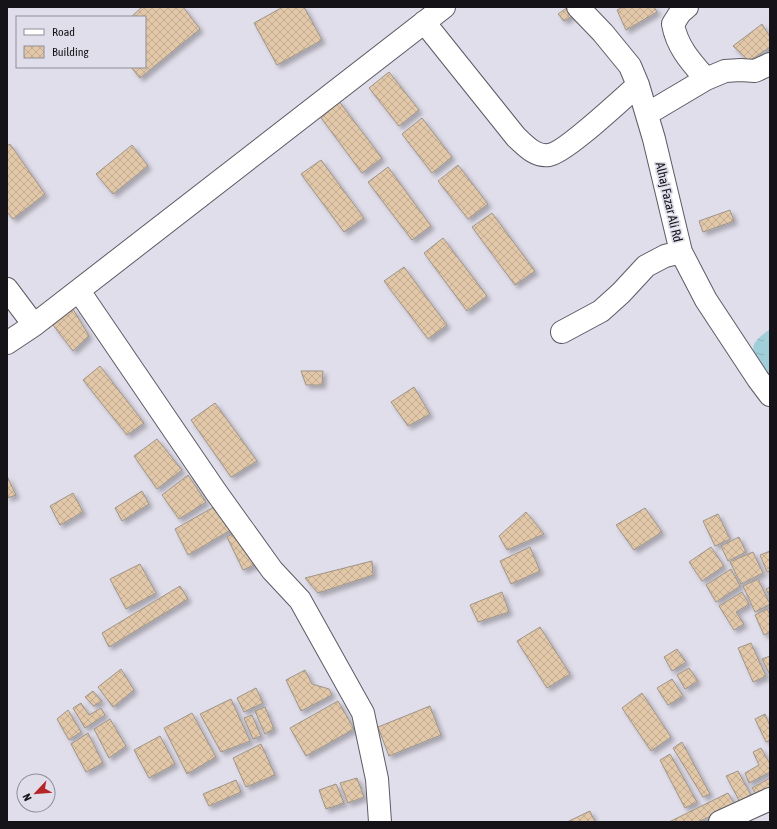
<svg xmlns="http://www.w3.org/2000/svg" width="777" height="829" font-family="'Asap Condensed',sans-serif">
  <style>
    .water { fill: url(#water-ripples) }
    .building { fill: url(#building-cross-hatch); stroke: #9d948a; filter: url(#shadow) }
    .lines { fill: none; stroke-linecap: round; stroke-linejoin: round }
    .minor-casing { stroke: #5d5a65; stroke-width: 24 }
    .minor { stroke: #fff; stroke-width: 22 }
    .labels { text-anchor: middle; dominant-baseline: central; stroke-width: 3.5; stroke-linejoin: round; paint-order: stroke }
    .street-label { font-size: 13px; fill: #151318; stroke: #e1deeb }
  </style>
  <defs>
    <pattern id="water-ripples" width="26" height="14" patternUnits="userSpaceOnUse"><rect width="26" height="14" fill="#a0cfd9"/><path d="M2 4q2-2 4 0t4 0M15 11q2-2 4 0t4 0" fill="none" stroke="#89b1ba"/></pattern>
    <pattern id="building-cross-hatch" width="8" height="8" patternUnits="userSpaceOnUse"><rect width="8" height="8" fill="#e2c8a9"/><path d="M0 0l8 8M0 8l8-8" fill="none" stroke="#c1ab91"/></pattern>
    <filter id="shadow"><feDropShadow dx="3.5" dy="3.5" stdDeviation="2" flood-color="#0004"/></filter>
  </defs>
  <rect width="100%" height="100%" fill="#e1deeb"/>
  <path class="water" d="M770 329V373H765C752 349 745 347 770 329Z"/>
  <path class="building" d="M142 7H183L200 29 140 78 131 67H145V17H131Z
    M283 7H304L322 40 277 65 254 23Z
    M568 7 578 12 564 21 558 14Z
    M623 7H654L657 12 626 30 617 10Z
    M762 24 770 37V47L749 61 733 46Z
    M389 72 419 110 399 126 369 88Z
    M338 100 382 158 362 173 319 115Z
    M422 118 452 157 432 173 402 134Z
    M10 144 45 194 13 219 7 212V146Z
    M132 145 148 166 113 194 96 174Z
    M321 160 364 218 344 232 301 174Z
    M458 165 488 204 468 219 438 181Z
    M388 167 431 226 412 240 368 182Z
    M730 210 734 221 703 232 699 221Z
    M492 213 535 271 515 285 472 227Z
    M443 238 487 296 467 311 424 253Z
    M404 267 447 325 428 339 384 281Z
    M73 309 89 336 73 351 53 325Z
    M100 366 144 423 127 435 83 380Z
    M301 371H323L322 385H306Z
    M414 387 430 414 408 426 391 402Z
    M215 403 257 461 231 477 191 420Z
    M157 439 182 470 157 489 134 456Z
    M188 475 206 502 179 519 162 495Z
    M7 476 16 495 7 498Z
    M142 491 149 504 122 521 115 508Z
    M73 493 83 512 60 525 50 506Z
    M219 504 234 528 188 555 175 529Z
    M645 508 662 532 634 550 616 525Z
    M526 512 544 534 507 550 499 536Z
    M718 514 730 539 715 546 703 521Z
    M239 530 261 562 243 570 227 537Z
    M739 537 746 552 728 561 721 546Z
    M530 547 540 571 511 584 500 561Z
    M711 547 724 566 702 581 689 562Z
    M770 551V571L767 572 760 555Z
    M753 552 763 573 741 584 730 562Z
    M372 561 373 575 318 593 305 578Z
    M140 564 156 593 126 609 110 579Z
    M731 569 740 586 716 602 706 585Z
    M758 579 770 604 755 612 743 586Z
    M180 586 188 599 109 647 102 633Z
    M770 587V597L766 589Z
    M502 592 509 612 478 622 470 605Z
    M742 592 749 604 736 612 744 624 734 630 719 606Z
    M767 609 770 615V632L764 635 755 615Z
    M540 627 570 674 547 688 517 641Z
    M751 643 766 676 753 682 738 648Z
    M677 649 686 662 672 671 664 657Z
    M770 656V673H769L762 659Z
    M689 668 698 681 685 689 677 675Z
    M121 669 134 690 113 707 98 687Z
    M305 670 312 684 329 689 332 695 301 711 286 680Z
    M672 679 683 696 668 705 657 688Z
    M256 688 263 703 244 712 237 698Z
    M93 691 102 701 94 706 85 697Z
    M642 693 671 737 651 751 622 708Z
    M231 699 250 741 221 752 200 714Z
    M338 701 354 729 306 756 290 728Z
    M81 703 89 715 101 708 105 715 85 728 73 708Z
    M430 706 441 735 389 756 378 727Z
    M265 707 274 729 265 734 255 711Z
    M68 710 81 732 69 740 57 719Z
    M192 713 216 757 187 774 164 728Z
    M765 714 770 726V740L766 742 755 719Z
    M252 715 261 736 253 739 244 718Z
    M110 719 126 746 109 758 94 729Z
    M88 733 103 763 86 772 71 744Z
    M160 736 175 764 149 778 134 750Z
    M682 742 710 794 703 797 673 748Z
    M261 744 275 775 246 787 233 758Z
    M761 748 770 764V772L749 783 745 773 759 765 753 752Z
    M670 754 697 802 685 808 660 760Z
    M738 771 752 797 741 804 726 776Z
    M357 778 364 797 348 803 340 783Z
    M770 778V788L757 795 752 788Z
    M236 780 241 792 209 806 203 794Z
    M336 784 344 803 326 809 319 790Z
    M728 793 735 805 698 822H669Z
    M590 811 595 822H567Z"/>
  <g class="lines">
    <defs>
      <path id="minor" d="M578 7 603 33 630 66 638 85 654 139 681 252 706 300 758 379 770 395
        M687 7 680 13 673 24C677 47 691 62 706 79
        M424 22 516 137C526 146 535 157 549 155 565 153 623 98 638 85
        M647 114 706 79 725 71 741 70 755 71 770 64
        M7 289 34 325
        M79 291 216 492 272 570 300 600 363 713 377 779 380 822
        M562 332 601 311 621 293 646 266 665 256 681 252
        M7 343 34 325 444 7
        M720 822 770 799"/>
    </defs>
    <use href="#minor" class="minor-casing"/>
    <use href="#minor" class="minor"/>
  </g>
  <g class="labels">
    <g class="street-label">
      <text transform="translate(669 202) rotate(77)">Alhaj Fazar Ali Rd</text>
    </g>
  </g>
  <rect width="777" height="829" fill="none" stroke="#151318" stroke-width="16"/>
  <rect x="16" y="16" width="130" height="52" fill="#e1deeb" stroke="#8f8d97"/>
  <rect x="24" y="29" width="20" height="6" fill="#ffffff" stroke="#8f8d97"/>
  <text x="52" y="36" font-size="12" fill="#151318">Road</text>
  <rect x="24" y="46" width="20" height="12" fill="url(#building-cross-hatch)" stroke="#8f8d97"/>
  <text x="52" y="56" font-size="12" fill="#151318">Building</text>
  <g transform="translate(36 793) rotate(244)"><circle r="19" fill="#e1deeb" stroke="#8f8d97"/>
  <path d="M0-3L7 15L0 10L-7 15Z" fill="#b52527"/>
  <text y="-6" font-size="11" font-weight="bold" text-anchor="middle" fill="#151318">N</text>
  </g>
</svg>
